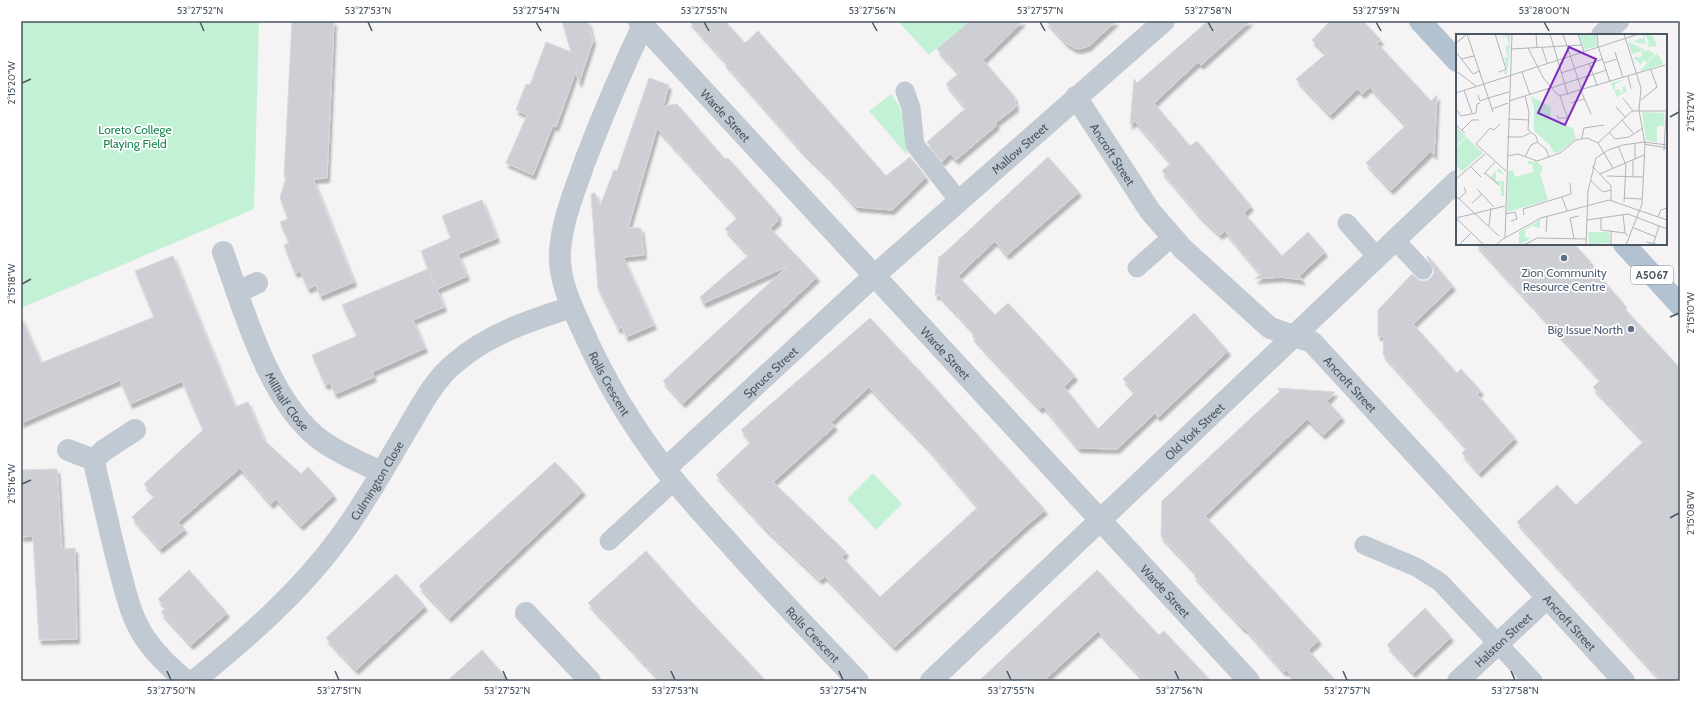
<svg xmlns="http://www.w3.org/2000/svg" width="1701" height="702" font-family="Cabin,sans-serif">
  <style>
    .green { fill: #c3f1d5 }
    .building { fill: #cdcfd5; stroke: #d7d9de; fill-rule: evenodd; filter: url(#shadow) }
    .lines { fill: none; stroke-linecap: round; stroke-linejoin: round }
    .lane { stroke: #c1cad2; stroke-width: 19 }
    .street { stroke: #c1cad2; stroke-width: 22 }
    .primary { stroke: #b3c2d1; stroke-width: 22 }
    .ticks { fill: none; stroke: #4a5661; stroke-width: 1.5 }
    .service-dot { fill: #5c6f8a; stroke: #fff; stroke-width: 1.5 }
    .labels { text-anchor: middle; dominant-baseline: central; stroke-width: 3.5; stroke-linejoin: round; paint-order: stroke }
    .shield { fill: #fff; stroke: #808990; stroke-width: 1 }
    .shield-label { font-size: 11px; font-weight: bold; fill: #4a5661 }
    .street-label { font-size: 12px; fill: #4a5661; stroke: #fff }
    .park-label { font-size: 12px; fill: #17864f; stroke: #fff }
    .service-label { font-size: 12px; fill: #4e5e75; stroke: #fff }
    .inset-road { fill: none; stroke: #b1b4b9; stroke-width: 1 }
    .view { fill: #7b2cbf; fill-opacity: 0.15; stroke: #7b2cbf; stroke-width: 2 }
    .inset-edge { fill: none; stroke: #4a5661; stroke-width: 2 }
    .neatline { fill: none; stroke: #4a5661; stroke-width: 1.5 }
    .ticks-label { font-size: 10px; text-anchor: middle; fill: #4a5661 }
  </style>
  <defs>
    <filter id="shadow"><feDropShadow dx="2.5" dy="4.5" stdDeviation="1" flood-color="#0004"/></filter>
  </defs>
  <rect width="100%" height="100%" fill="#f5f3f3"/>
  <path class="green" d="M21 21H259L254 209 21 308Z
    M898 21H970L929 55Z
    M891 94C906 111 905 134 907 155L869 111Z
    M873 473 902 504 876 530 847 499Z"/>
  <path class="building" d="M292 21H334L327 178 313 179 354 282 320 296 316 285 308 289 300 271 295 273 284 245 289 243 280 222 288 219 280 198 286 177H284Z
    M562 21H588L593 41 579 83 576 71 556 127 553 125 533 175 506 163 527 115 516 110 526 84 530 85 546 42 571 52Z
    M689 21H725L745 43 758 31 886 176 910 157 926 177 892 210 856 207 828 176 804 153 724 62 725 61Z
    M970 21H1023L983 60 1014 96 1016 107 995 123 997 125 956 160 950 154 942 162 927 142 966 108 946 84 959 73 937 49Z
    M1046 21H1116L1089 46 1079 49 1074 48 1066 43Z
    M1208 21H1250L1201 65 1198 62 1154 103 1190 146 1197 141 1251 206 1244 213 1282 256 1308 232 1325 252 1299 276 1303 280 1281 277 1255 279 1261 274 1225 231 1220 235 1200 216 1162 171 1171 163 1135 121 1130 125 1134 79 1137 83Z
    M1330 21H1363L1381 40 1377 43 1431 101 1437 95 1434 155 1431 151 1391 190 1366 163 1406 125 1370 87 1362 94 1357 89 1330 115 1296 79 1326 54 1312 40Z
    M649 78 669 85 663 106 677 104 725 159 728 158 779 215 777 218 779 220 770 228 817 277 683 403 663 381 788 266 704 303 700 297 749 255 725 229 738 217 657 128 628 228H641L644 255 623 257 654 325 626 337 622 327 618 329 598 288 591 194 595 193 600 206 614 170 617 171Z
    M1048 157 1079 192 1007 255 995 241 958 276 995 315 1008 303 1059 358 1075 376 1064 387 1098 429 1135 392 1123 379 1194 313 1228 351 1158 417 1155 413 1117 449 1078 448 1043 406 1040 409 989 355 972 336 975 333 938 294 935 296 939 256 940 257Z
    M482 200 497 238 458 254 467 276 437 289 444 307 413 320 425 348 372 372 374 377 335 394 330 383 325 385 312 355 357 336 342 305 428 269 434 284 421 251 451 238 442 216Z
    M1476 244H1574L1591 262 1589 264 1624 304 1622 306 1680 368V681H1662L1517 522 1557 485 1576 505 1644 441 1593 387 1601 380Z
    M173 256 235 407 248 402 264 440 301 474 308 467 334 495 301 526 276 499 271 504 240 468 178 522 185 529 160 549 132 517 155 496 144 484 203 430 182 381 130 404 120 380 21 423V317L41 363 154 317 135 271Z
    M1428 256 1453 286 1413 324 1457 373 1461 369 1481 391 1477 394 1515 438 1479 473 1462 453 1467 448 1383 354 1384 336H1378V310L1412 274 1420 281H1426L1431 278 1434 273V268L1427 258Z
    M870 318 929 381 1045 510 1027 525 894 647 825 576 820 580 764 527 716 475 751 442 741 430ZM869 387 929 449 978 507 880 597 842 557 846 552 773 482 835 426 831 422Z
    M1277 388 1335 392 1327 401 1342 417 1323 435 1307 419 1205 516 1319 640 1308 650 1336 681H1297L1286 670 1284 672 1245 628 1244 629 1194 576 1196 573 1161 536 1162 501 1280 391Z
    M555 462 583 491 449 618 419 586Z
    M57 469 62 549 75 548 77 639 39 640 33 536 21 537V470Z
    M646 551 688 598 766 681H661L588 603Z
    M189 570 227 613 191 645 161 612 166 608 158 599Z
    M1097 570 1159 635 1164 631 1211 681H1145L1098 631 1043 681H979Z
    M396 574 425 606 356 670 326 638Z
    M1425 608 1451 637 1413 673 1387 645Z
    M482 650 509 681H447Z"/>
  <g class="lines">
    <path class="lane" d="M905 91 911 108 915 145 959 201
      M1347 223 1377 257
      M1395 240 1423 270
      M1137 268 1172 237
      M609 541 674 481
      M1364 545 1416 567 1440 582 1533 681"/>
    <g class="street">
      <path id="s1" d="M639 21 1249 681"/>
      <path id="s2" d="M645 21C623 67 603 114 585 161 575 190 562 220 560 251 558 278 571 305 582 329 604 379 633 427 666 470 686 496 708 520 730 544 771 591 815 636 858 681"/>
      <path d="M1602 35 1618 21"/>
      <path id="s3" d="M1076 97 1150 211 1182 248 1270 328 1312 342 1624 681"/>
      <path id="s4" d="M223 252C244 311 270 404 322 441 340 454 362 463 381 472"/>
      <path d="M237 292 257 283"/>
      <path d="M135 430 103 451 94 460 96 471C104 504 111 538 120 571 125 590 129 609 138 626 148 647 168 666 186 681"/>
      <path d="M68 450 94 460"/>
      <path id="s5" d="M665 469 875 275 1164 21"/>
      <path d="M526 613 590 681"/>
      <path id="s6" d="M194 681C247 638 299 593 340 537 366 502 387 463 409 426 422 404 435 379 455 363 488 334 531 320 572 307"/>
      <path id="s7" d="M931 681 1457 181"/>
      <path id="s8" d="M1458 681 1547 598"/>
    </g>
    <path class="primary" d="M1420 21 1457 61
      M1624 244 1680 305"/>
  </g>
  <path class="ticks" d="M200 22 204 31M368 22 372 31M536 22 541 31M704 22 709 31M872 22 877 31M1040 22 1045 31M1208 22 1213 31M1376 22 1381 31M1544 22 1549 31M22 83 31 79M1670 117 1679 112M22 284 31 279M1670 317 1679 313M22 484 31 480M1670 518 1679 513M167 671 171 680M335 671 339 680M503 671 507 680M671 671 675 680M839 671 843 680M1007 671 1011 680M1175 671 1179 680M1343 671 1347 680M1511 671 1515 680"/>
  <g class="service-dot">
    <circle cx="1564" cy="258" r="4"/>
    <circle cx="1631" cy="329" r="4"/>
  </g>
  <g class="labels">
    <rect class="shield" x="1631" y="266" width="42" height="18" rx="3"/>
    <g class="shield-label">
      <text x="1652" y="275">A5067</text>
    </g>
    <g class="street-label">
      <text stroke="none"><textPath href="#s1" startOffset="128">Warde Street</textPath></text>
      <text stroke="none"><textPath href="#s5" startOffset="478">Mallow Street</textPath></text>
      <text stroke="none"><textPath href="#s3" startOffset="68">Ancroft Street</textPath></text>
      <text stroke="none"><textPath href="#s1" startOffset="452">Warde Street</textPath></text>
      <text stroke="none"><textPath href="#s5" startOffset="143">Spruce Street</textPath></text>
      <text stroke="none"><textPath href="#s2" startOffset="389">Rolls Crescent</textPath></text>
      <text stroke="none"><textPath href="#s3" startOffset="405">Ancroft Street</textPath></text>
      <text stroke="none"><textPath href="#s4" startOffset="163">Millhalf Close</textPath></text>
      <text stroke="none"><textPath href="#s7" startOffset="363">Old York Street</textPath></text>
      <text stroke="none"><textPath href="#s6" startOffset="273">Culmington Close</textPath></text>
      <text stroke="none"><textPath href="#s1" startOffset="776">Warde Street</textPath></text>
      <text stroke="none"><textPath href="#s3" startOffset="729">Ancroft Street</textPath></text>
      <text stroke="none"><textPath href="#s2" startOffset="713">Rolls Crescent</textPath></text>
      <text stroke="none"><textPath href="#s8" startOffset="61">Halston Street</textPath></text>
    </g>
    <g class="park-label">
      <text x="135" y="129">Loreto College<tspan x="135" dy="14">Playing Field</tspan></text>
    </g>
    <g class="service-label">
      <text x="1564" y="272">Zion Community<tspan x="1564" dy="14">Resource Centre</tspan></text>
      <text x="1623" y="329" text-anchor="end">Big Issue North</text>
    </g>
  </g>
  <g transform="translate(1456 34)">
    <rect width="211" height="211" fill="#f5f3f3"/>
    <path d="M51 0H54V13L51 39 49 41 48 37 51 35 48 24 52 23 49 13 53 11 51 2 46 4ZM123 0H140L141 12 128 16ZM191 0 197 2 201 12 191 13 193 10 190 1 188 2 190 10 177 8 185 4 187 6V1ZM172 8H173L189 16 176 20ZM192 16 199 20 190 29V27L188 26 182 34 184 30 179 25 180 31 178 23H186L185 18ZM200 20 204 23 207 30 183 38ZM170 45 159 50V56L163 55 164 59 167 58 166 53 169 52 171 57 161 63 155 49ZM75 62 95 73 94 86 117 94 120 105 103 118 98 119 93 110 78 97V75ZM186 78 208 79V92H201V108L190 106ZM0 93 10 102 0 112ZM10 103 27 119 6 137 0 131V114ZM72 127 82 128 87 134 84 140 92 166 51 178 52 138 57 136 59 143 78 138 76 130 72 131ZM43 134 48 141 40 137V147H48V162H45L44 149 42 151 34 143ZM84 186V194L76 192 69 196V203L75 204 63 211V198ZM132 198H153L154 209 133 210Z" fill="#c3f1d5"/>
    <path class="inset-road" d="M11 0 37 78M39 0 50 35 43 38M80 0 81 14M94 0 112 61M107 0 126 57M122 0 128 18M141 0 142 12 154 48M168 0 185 54 183 76 189 110 186 170 170 211M0 9 11 0M86 13 91 29M72 14 88 45 103 62 209 31M55 15 126 11M0 18 17 40 23 37M159 18 167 44M5 25 18 22M133 29 141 52M148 29 161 25M0 37 20 52M66 38 74 61M105 39 147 25M172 42 175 55M8 56 16 79M125 57 135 80M0 59 183 0M22 61 24 67 32 64M69 62 73 78 72 96 80 102 82 109 90 115 93 123M104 62 112 85M32 64 53 58M167 64 177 77M185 66 201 53 195 36M53 67 151 36M115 69 128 65M160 73 169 83M0 75 5 82 20 79 21 70 24 69M36 75 52 69M101 81 102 84H112M52 85 73 86M166 86 177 99M44 90 38 96 34 94 20 110 50 137M0 91 9 99M6 96 16 86H23M153 98 159 105 173 103 187 94M51 103H66L74 99M126 104 128 94 148 91M142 109 176 77H211M179 109V125M188 110 211 114M162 112 170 131 168 168M208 117 211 63M51 122 62 120 81 127 104 119 120 106 131 104 142 109 157 134M69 123 75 111 81 108M177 126V143M14 132 25 143M136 132 155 152V166M29 139 43 151M28 140 39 128M144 140 188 121M151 142 187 143M0 145 29 120M134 146 147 158 155 156M21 155 38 173M0 162 43 202M106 163 111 177M168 164 186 165M3 165 10 158 8 153M16 169 26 160M49 180 59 178 61 185 55 187M167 180 169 199M68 181 67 175 115 160 114 149M202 183 205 176 211 174M0 184 49 172M0 184 28 211M145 184V196L169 199 172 202M131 186 172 180 211 195M33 192 35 174M178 194 200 203M90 198 91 182M49 204 56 0M118 205 114 184 123 182M190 208 204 211M3 211 15 199M40 211 47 205 85 184 153 166 211 186M68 211 81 204 130 205M130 211 132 157 140 124 152 116 167 111 188 108 211 111M155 211V197M197 211 203 192"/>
    <path class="view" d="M113 13 140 25 109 91 82 79Z"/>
    <rect width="211" height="211" class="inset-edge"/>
  </g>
  <rect width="1701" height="702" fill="none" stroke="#ffffff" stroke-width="44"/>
  <rect x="22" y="22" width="1657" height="658" class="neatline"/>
  <g class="ticks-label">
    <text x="200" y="14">53°27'52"N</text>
    <text x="368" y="14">53°27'53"N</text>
    <text x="536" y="14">53°27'54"N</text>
    <text x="704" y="14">53°27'55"N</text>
    <text x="872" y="14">53°27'56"N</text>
    <text x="1040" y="14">53°27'57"N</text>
    <text x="1208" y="14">53°27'58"N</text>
    <text x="1376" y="14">53°27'59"N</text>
    <text x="1544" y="14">53°28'00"N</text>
    <text transform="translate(11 83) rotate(-90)" y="4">2°15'20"W</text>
    <text transform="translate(1690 112) rotate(-90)" y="4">2°15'12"W</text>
    <text transform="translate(11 284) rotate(-90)" y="4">2°15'18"W</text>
    <text transform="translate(1690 313) rotate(-90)" y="4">2°15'10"W</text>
    <text transform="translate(11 484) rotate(-90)" y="4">2°15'16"W</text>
    <text transform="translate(1690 513) rotate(-90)" y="4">2°15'08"W</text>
    <text x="171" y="694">53°27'50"N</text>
    <text x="339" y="694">53°27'51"N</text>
    <text x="507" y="694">53°27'52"N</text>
    <text x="675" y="694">53°27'53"N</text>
    <text x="843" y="694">53°27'54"N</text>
    <text x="1011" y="694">53°27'55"N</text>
    <text x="1179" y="694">53°27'56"N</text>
    <text x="1347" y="694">53°27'57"N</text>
    <text x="1515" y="694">53°27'58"N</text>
  </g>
</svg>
